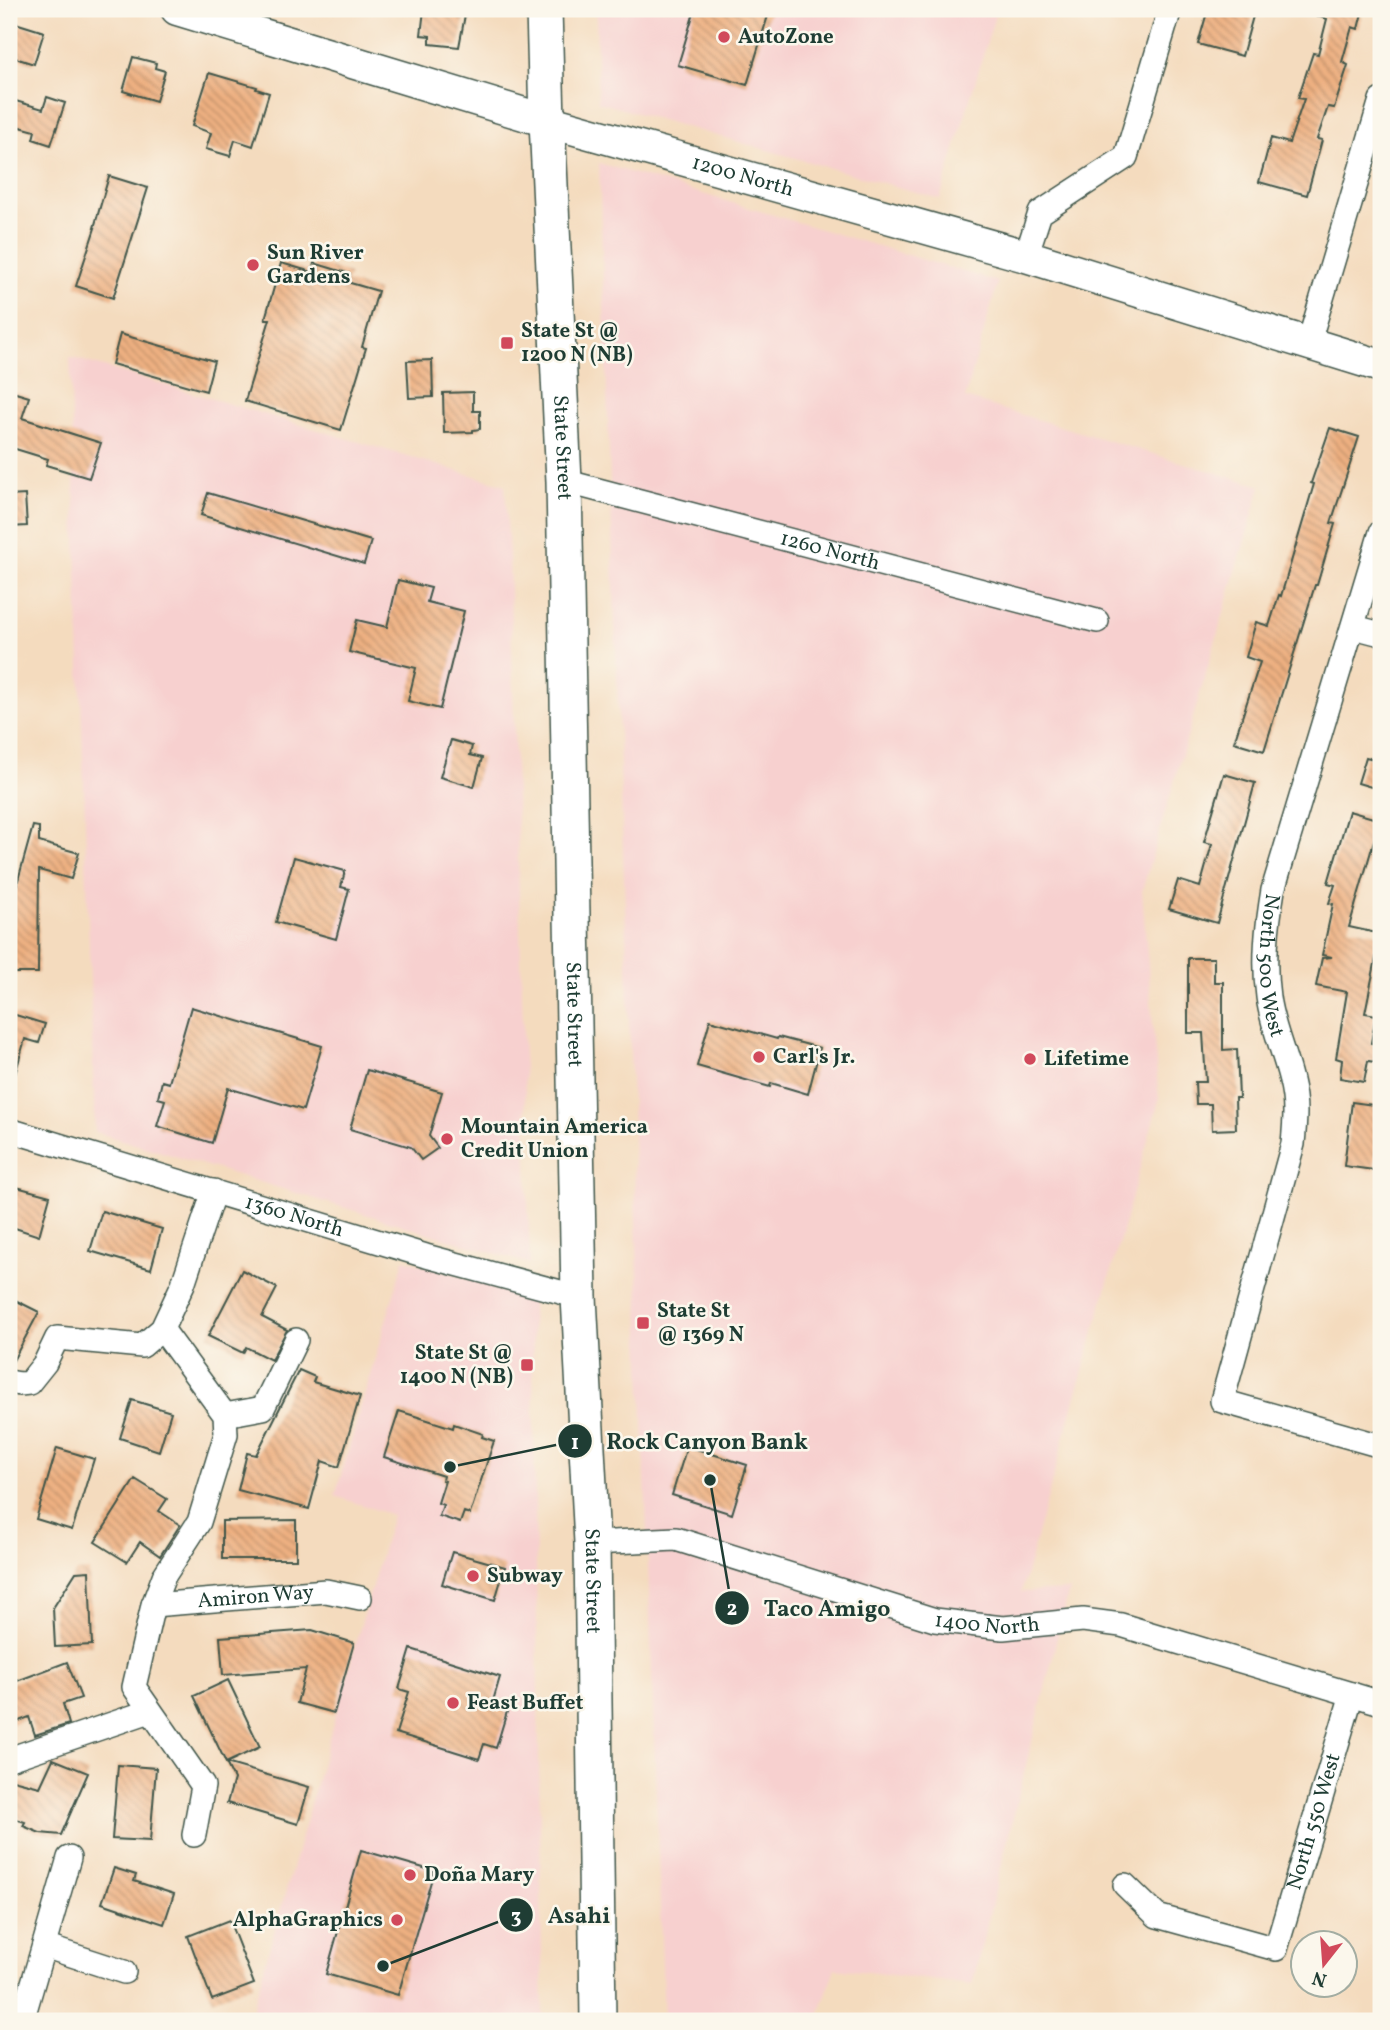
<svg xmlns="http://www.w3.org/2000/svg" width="1390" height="2030" font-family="Vollkorn,serif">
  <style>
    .built { fill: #f7d0cf }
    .building { fill: url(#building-back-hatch) }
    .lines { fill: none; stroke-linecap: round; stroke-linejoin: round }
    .street-casing { stroke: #3f5549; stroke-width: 26 }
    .secondary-casing { stroke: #3f5549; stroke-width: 35 }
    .primary-casing { stroke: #3f5549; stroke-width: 38 }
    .street { stroke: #fff; stroke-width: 23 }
    .secondary { stroke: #fff; stroke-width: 32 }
    .primary { stroke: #fff; stroke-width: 35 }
    .poi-dot { fill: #d1495b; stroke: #fbf7ec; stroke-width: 2.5 }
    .labels { text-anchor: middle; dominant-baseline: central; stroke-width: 5; stroke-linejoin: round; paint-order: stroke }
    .poi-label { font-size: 21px; font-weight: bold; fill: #1f3d34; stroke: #fbf7ec; text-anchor: start }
    .street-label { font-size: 21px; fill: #1f3d34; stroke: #fbf7ec }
    .leader { fill: none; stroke: #1f3d34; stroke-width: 2.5 }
    .callout-dot { fill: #1f3d34; stroke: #fbf7ec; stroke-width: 2.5 }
    .mark-label { font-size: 21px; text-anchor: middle; font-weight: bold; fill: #fff }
    .callout-label { font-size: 23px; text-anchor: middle; font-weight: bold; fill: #1f3d34; stroke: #fbf7ec; stroke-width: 5; stroke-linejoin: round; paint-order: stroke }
  </style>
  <defs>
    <pattern id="building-back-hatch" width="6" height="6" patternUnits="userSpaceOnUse" patternTransform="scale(1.75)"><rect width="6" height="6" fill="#eeb081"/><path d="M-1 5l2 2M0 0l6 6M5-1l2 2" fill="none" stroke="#c0906a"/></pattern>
  </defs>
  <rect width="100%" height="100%" fill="#fbf7ec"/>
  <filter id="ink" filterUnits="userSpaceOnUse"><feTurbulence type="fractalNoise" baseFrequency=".0143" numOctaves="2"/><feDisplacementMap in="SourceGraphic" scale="14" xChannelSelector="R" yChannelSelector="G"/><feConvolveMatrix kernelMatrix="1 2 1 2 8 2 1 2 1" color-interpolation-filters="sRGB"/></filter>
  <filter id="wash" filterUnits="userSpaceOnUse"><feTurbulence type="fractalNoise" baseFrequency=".00686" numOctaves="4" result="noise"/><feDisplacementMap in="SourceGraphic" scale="28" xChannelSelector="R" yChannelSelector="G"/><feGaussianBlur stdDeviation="1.57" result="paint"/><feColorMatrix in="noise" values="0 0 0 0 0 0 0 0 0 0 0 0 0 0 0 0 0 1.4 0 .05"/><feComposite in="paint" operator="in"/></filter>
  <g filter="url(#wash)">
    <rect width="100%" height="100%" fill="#f4dbbe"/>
    <path class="built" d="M596 9H997L940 199 598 102Z
      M599 163 998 282 965 398 1261 486 1142 891 1159 1100 1021 1592 1069 1590 972 1985 835 1968 817 2021H664Z
      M70 357 505 485 509 555 530 1264 95 1132Z
      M404 1259 532 1297 543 2021H249L392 1515 335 1496Z"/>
    <g id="blocks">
      <path class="building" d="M695 9H770L747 85 678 65Z
        M1208 9H1255L1242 56 1198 44Z
        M1307 9H1363L1358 29 1352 27 1342 62 1348 65 1334 108 1328 107 1317 139 1322 140 1307 195 1259 182 1271 138 1289 143 1304 99 1298 98 1313 53 1318 54 1327 19 1307 13Z
        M424 10 465 15 459 47 430 44V36L421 35Z
        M9 21 44 32 34 64 9 56Z
        M133 57 156 63 155 68 165 71 156 101 123 91Z
        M209 73 257 87 256 89 269 93 253 146 235 140 230 156 206 149 211 133 192 126Z
        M47 97 65 103 51 145 33 139 35 131 9 124V99L43 109Z
        M109 176 148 188 113 298 76 286 95 228H94Z
        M281 263 312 272 314 263 350 274 347 282 378 291 362 347 366 348 341 430 245 401 270 319H265Z
        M120 334 214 361 206 391 112 364Z
        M432 360 433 397 409 398 407 361Z
        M9 391 29 397 22 418 101 443 89 478 46 465 48 459 9 447Z
        M473 392V411H480V429L473 430V432L444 433 443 393Z
        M1330 428 1359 437 1331 523 1335 524 1317 585H1315L1264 751 1234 742 1260 662 1246 657 1256 622 1269 626 1279 595 1281 596 1314 484 1311 483Z
        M208 493 371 541 364 564 201 515Z
        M25 495 27 526 9 527V496Z
        M398 580 431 588 427 602 464 611 440 709 408 701 416 668 349 652 357 620 387 627Z
        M451 740 472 746 470 755 482 758 474 787 440 777Z
        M1366 757 1381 761V790L1358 783Z
        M1224 774 1255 783 1217 923 1169 909 1178 880 1200 887 1212 844 1204 842Z
        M1349 811 1380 820 1349 927 1381 934 1365 1013 1376 1015 1371 1043 1381 1045V1063L1368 1061 1364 1082 1340 1078 1342 1060 1336 1058 1347 992 1316 986 1322 958 1332 957 1322 955 1333 904 1329 903 1335 885 1328 883Z
        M33 826 39 827V842L79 853 71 879 39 870 38 973H9V891H15Z
        M294 857 345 871 341 887 349 889 336 939 276 922Z
        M1188 958H1214V982H1223V1050L1237 1049 1239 1098H1235L1236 1129 1212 1130 1211 1104H1196L1195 1082H1206L1203 1033H1188Z
        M191 1007 322 1046 303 1110 228 1088 212 1143 157 1126 165 1100 158 1098 162 1081 169 1083Z
        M9 1013 45 1024 39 1043 25 1039 14 1078 9 1077Z
        M710 1020 777 1039 778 1037 820 1048 808 1094 771 1083 770 1087 697 1066Z
        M367 1070 442 1092 429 1136 438 1148 421 1160 411 1147 350 1129Z
        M1352 1102 1381 1106 1374 1170 1344 1166Z
        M9 1185 50 1196 39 1236 9 1226Z
        M102 1211 162 1229 151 1269 90 1251Z
        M242 1270 277 1288 262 1317 287 1330 271 1360 246 1347 243 1353 208 1336Z
        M9 1297 39 1312 9 1368Z
        M299 1370 315 1377 313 1382 360 1396 339 1467 322 1461 309 1509 238 1490 247 1453 256 1455Z
        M132 1400 171 1412 159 1451 120 1438Z
        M399 1411 453 1428 454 1424 483 1434 482 1437 494 1441 470 1514 464 1512 460 1523 439 1516 443 1505 438 1503 445 1481 442 1480 443 1476 384 1457Z
        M687 1446 747 1465 732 1514 672 1495Z
        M57 1448 94 1459 72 1530 36 1519Z
        M135 1479 167 1499 159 1511 180 1525 160 1556 140 1542 127 1562 95 1542Z
        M296 1520V1559H222V1521Z
        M452 1552 505 1567 495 1600 442 1584Z
        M89 1571 92 1645 55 1647 53 1608 76 1572Z
        M312 1630 354 1643 334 1713 297 1703 306 1669 223 1675 220 1637Z
        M411 1649 500 1677 493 1701 509 1705 496 1748 484 1744 479 1759 396 1733 409 1692 399 1689Z
        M67 1662 81 1698 63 1704 69 1724 35 1735 29 1717 9 1725V1684Z
        M228 1680 260 1747 226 1763 194 1696Z
        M53 1759 88 1773 61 1835 40 1833 23 1826 25 1822 9 1817V1779L40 1787Z
        M226 1763 309 1787 298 1824 227 1803 234 1779Z
        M118 1765 156 1768 150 1841 112 1839Z
        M361 1850 434 1871 398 1995 326 1974Z
        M114 1868 136 1875 134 1881 174 1894 164 1924 102 1903Z
        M229 1920 254 1984 212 2000 188 1936Z"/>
    </g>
  </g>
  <g filter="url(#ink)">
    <use href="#blocks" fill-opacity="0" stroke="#3f5549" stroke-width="2"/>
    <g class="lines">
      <defs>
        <g id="street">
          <path d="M1026 256 1040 213 1126 157 1170 9"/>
          <path d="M1308 345 1381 100"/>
          <path id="s1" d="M564 481 1097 621"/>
          <path id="s2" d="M1381 532 1273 890C1267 926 1263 961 1268 997 1273 1036 1295 1072 1295 1112 1295 1122 1294 1133 1293 1144L1222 1401 1381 1446"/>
          <path d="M1354 627 1381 634"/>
          <path id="s3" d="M9 1130 426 1256 579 1297"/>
          <path d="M162 1329 225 1415 226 1434 199 1522 164 1576 153 1605 134 1687 203 1786 194 1835"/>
          <path d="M9 1382 20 1384 29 1383 45 1363 57 1338 142 1346 162 1329 183 1284 214 1191"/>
          <path d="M225 1415 263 1408 296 1340"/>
          <path id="s4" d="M592 1543 676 1539 935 1620 1003 1628 1083 1620 1121 1625 1381 1703"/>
          <path id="s5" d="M153 1605 326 1591 360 1598"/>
          <path d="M9 1759 150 1711"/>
          <path id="s6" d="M1125 1885 1157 1916 1276 1949 1352 1694"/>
          <path d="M44 1946 124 1972"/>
          <path d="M22 2021 69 1858"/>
        </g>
        <g id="secondary">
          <path id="s7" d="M177 9 547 121 1026 256 1381 366"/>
        </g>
        <g id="primary">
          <path id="s8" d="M544 9 547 121 564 481 579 1297 592 1543 598 2021"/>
        </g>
      </defs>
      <use href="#street" class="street-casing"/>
      <use href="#secondary" class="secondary-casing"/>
      <use href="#primary" class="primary-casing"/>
      <use href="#street" class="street"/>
      <use href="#secondary" class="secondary"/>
      <use href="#primary" class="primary"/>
    </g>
  </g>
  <g class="poi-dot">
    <circle cx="724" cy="37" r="7"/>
    <circle cx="253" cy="265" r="7"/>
    <rect x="500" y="336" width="14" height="14" rx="3.5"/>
    <circle cx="759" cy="1057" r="7"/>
    <circle cx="1030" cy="1059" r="7"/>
    <circle cx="447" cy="1139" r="7"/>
    <rect x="636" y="1316" width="14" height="14" rx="3.5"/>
    <rect x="520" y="1358" width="14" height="14" rx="3.5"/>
    <circle cx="473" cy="1576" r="7"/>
    <circle cx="453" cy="1703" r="7"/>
    <circle cx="410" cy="1875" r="7"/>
    <circle cx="397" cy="1920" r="7"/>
  </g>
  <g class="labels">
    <g class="poi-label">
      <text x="738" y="37">AutoZone</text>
      <text x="267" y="253">Sun River<tspan x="267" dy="24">Gardens</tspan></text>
      <text x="521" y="331">State St @<tspan x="521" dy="24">1200 N (NB)</tspan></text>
      <text x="773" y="1057">Carl's Jr.</text>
      <text x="1044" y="1059">Lifetime</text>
      <text x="461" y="1127">Mountain America<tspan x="461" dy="24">Credit Union</tspan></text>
      <text x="657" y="1311">State St<tspan x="657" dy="24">@ 1369 N</tspan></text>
      <text x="513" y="1353" text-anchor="end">State St @<tspan x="513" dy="24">1400 N (NB)</tspan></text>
      <text x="487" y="1576">Subway</text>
      <text x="467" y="1703">Feast Buffet</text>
      <text x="424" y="1875">Doña Mary</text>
      <text x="383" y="1920" text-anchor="end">AlphaGraphics</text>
    </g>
    <g class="street-label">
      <text stroke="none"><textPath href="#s7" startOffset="590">1200 North</textPath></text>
      <text stroke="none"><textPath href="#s8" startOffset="439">State Street</textPath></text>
      <text stroke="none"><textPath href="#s1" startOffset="275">1260 North</textPath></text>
      <text stroke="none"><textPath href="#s2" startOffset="450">North 500 West</textPath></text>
      <text stroke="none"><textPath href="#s8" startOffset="1006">State Street</textPath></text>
      <text stroke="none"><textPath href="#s3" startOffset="298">1360 North</textPath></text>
      <text stroke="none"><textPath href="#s8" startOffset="1573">State Street</textPath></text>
      <text stroke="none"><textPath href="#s5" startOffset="103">Amiron Way</textPath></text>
      <text stroke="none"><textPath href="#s4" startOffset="408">1400 North</textPath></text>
      <text stroke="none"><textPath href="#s6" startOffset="301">North 550 West</textPath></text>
    </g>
  </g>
  <path class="leader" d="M450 1467L575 1441M710 1480L732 1608M383 1966L516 1915"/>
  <g class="callout-dot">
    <circle cx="450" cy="1467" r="7"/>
    <circle cx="710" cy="1480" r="7"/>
    <circle cx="383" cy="1966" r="7"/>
    <circle cx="575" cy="1441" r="18"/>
    <circle cx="732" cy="1608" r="18"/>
    <circle cx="516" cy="1915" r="18"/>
  </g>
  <g class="mark-label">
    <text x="575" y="1449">1</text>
    <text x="732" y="1615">2</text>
    <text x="516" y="1923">3</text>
  </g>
  <g class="callout-label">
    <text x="707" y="1449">Rock Canyon Bank</text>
    <text x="827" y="1616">Taco Amigo</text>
    <text x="579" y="1923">Asahi</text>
  </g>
  <rect width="1390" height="2030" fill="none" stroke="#fbf7ec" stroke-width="35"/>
  <g transform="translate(1324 1964) rotate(197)"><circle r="33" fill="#fbf7ec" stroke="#a3ada2" stroke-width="2"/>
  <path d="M0-5L12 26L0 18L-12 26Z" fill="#d1495b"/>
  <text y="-10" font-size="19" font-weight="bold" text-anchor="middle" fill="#1f3d34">N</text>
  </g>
</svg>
